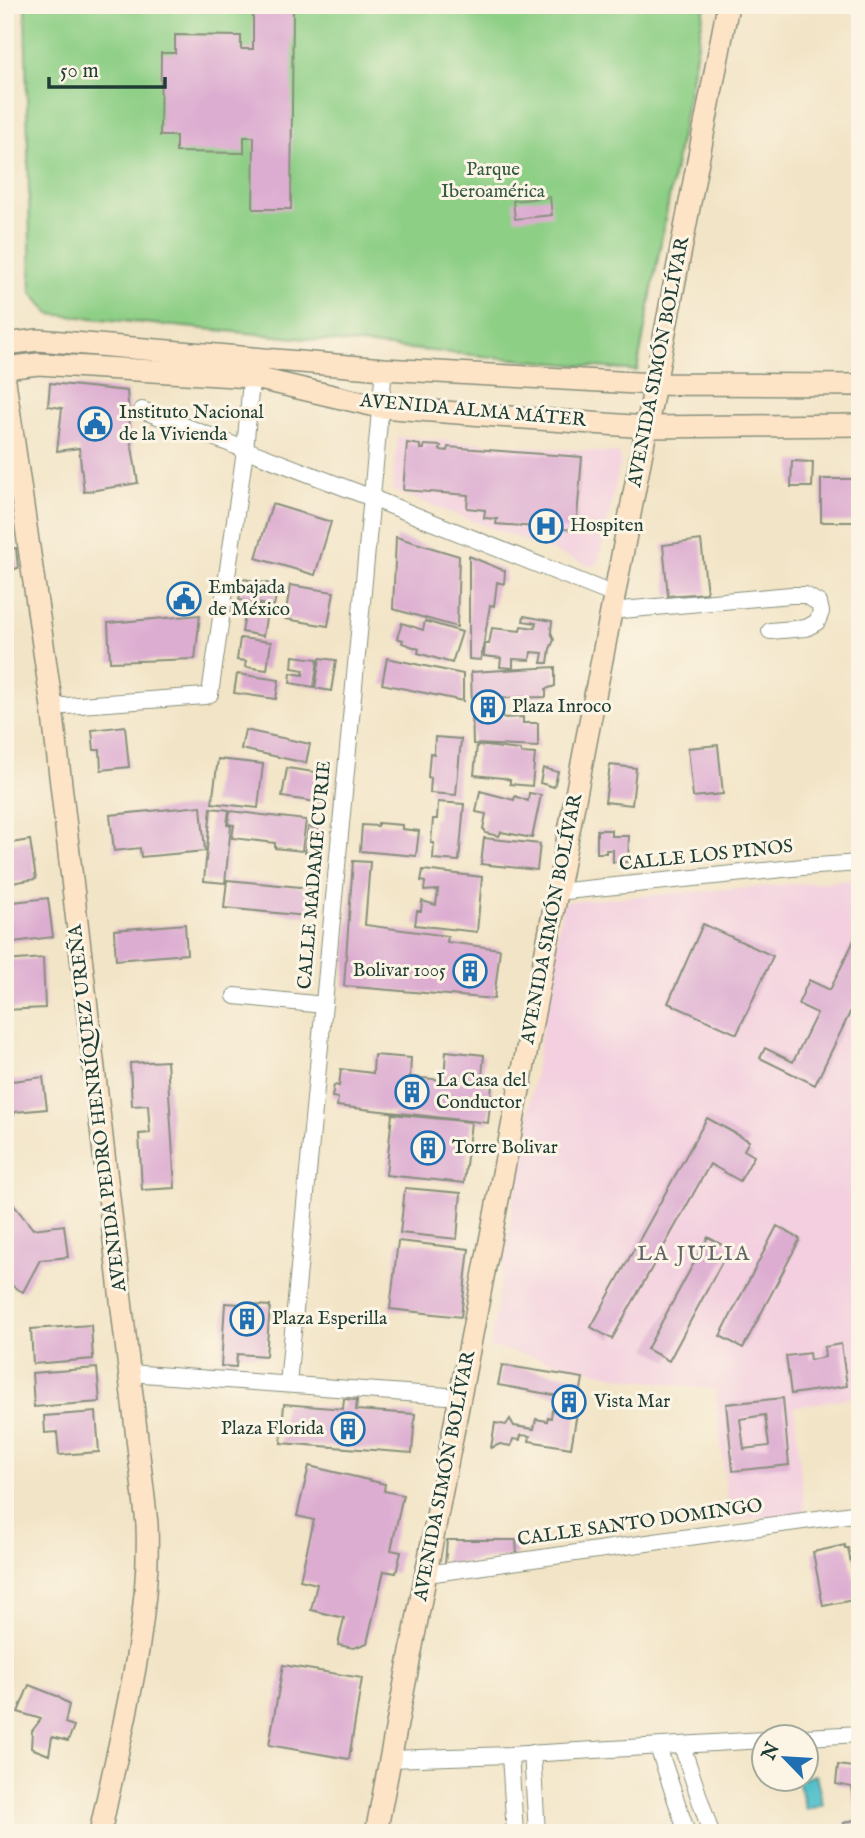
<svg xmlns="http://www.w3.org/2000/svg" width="865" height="1838" font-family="'IM FELL English',serif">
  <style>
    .built { fill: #f3cfdf }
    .green { fill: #8ecf86; stroke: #56865d; stroke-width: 2 }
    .water { fill: #52c0ca; stroke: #387e7f; stroke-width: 2 }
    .building { fill: #ddadd1; fill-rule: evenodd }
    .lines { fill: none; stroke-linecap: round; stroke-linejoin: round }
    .minor-casing { stroke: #88907d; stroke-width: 18 }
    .secondary-casing { stroke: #88907d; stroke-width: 24 }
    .minor { stroke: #fff; stroke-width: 16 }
    .secondary { stroke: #fee4c6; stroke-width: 21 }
    .labels { text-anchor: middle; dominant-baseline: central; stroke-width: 6; stroke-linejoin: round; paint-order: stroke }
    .park-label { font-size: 19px; fill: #355a44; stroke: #fcf5e5 }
    .street-label { font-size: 19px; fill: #1f3d34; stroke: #fcf5e5 }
    .poi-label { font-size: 19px; fill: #1f3d34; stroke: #fcf5e5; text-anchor: start }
    .neighbourhood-label { font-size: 21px; letter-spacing: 2px; fill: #62646b; stroke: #fcf5e5 }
  </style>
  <rect width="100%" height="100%" fill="#fcf5e5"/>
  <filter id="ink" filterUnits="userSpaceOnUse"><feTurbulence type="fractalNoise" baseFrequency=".0143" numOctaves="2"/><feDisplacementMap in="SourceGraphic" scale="14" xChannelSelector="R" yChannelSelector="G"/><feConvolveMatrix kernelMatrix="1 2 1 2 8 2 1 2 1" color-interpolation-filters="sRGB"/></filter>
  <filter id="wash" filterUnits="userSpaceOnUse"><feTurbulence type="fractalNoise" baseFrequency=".00686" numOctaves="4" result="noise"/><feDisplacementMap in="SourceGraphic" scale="28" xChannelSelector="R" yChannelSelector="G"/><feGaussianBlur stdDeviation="1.57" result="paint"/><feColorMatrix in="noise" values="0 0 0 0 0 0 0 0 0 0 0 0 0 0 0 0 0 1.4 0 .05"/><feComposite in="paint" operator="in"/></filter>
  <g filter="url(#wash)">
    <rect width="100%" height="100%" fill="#f2e4c6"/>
    <path class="built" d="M398 437 618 453 621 459 598 565 591 566 392 490Z
      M860 879V1396L794 1407 805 1513 730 1521 715 1390 626 1378 490 1347 563 902Z"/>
    <path class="green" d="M25 5H705L637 371 50 314 31 292Z"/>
    <path class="water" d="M816 1775 823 1805 806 1810 798 1780Z"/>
    <g id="blocks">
      <path class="building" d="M253 5H293L291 209H253L254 137H244V153L176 152V136H160L161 53H175V35L241 36V49H253Z
        M550 197 552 215 515 219 513 201Z
        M50 383 127 391 131 441 138 483 84 492 79 448 57 451 62 408 48 406Z
        M407 443 420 445V449H424V445L441 446 440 450 447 451 448 447 582 457 576 530 496 524 497 519 484 518 485 510 467 508 468 495 403 490Z
        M792 461 813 462 812 487H791Z
        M821 479H855V522H821Z
        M272 504 331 522 315 575 256 558Z
        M396 537 459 556 457 627 393 609Z
        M701 540 707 593 668 596 663 545Z
        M16 548 18 568 5 572V549Z
        M469 556 505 571 504 584 497 582 494 606 490 605 481 660 469 659Z
        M243 579 278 585 274 606 239 600Z
        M290 585 334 592 328 626 285 619Z
        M247 604 268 607 263 636 242 632Z
        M200 615 195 659 110 662 108 623Z
        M524 616 552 621 551 632 554 640 550 649 548 663H541L543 653 531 652 530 660 513 659V668L500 667 501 658 484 656 485 644H489L492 628 520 631 521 626 535 628 536 623 523 621Z
        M425 621 462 632 452 663 418 653 419 649 402 643 403 640 397 638 402 623 423 630Z
        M240 638 271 642 267 670 245 667 246 661 237 660Z
        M293 656 318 659 314 687 290 683 291 673 303 675 304 670 292 668Z
        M320 658 336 660 331 691 315 688Z
        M387 658 463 674V701L382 684Z
        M555 667V686L546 689V697L503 698V718L523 717V723H538V747L473 744 471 672Z
        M237 674 279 680 276 699 234 693Z
        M125 726 129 767 101 770 100 750H94L92 730Z
        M245 730 310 744 306 763 241 749Z
        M435 737 461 739 456 795 430 793 431 778 428 777 430 753 434 754Z
        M477 745 520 750 521 753 535 754 532 786 510 784V780L503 778 474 775Z
        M718 745 723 794 693 797 688 748Z
        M218 759 263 764 258 808 212 803Z
        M610 765 636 768 632 805 605 802Z
        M287 768 328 774 324 803 282 797Z
        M543 768 558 772 554 787 540 783Z
        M480 791 514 800 515 796 528 801 529 793 541 795 532 838 501 832 499 836 485 833V830L483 829 486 814 476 812Z
        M438 802 464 804 459 861 433 859 434 843H431L433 819H437Z
        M201 806 205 851 141 857 140 848 114 851 110 815Z
        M211 808 229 810 227 825 231 826 225 883 204 881Z
        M230 811 306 820 302 851 275 848V843L232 838 234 825 228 824Z
        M378 823 402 825V829L419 831 416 856 360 851 362 825 378 826Z
        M308 827 323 829 320 854 305 852Z
        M597 830H611V836H629L628 862H613V850H606V853H597Z
        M484 838 540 844 537 870 481 864Z
        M30 840 36 879 5 884V844Z
        M353 861 370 862 365 925 448 936 447 942 500 949 494 999 344 986Z
        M423 870 482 877 477 932 415 925 417 911H421L422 901 436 905 438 890 424 891 425 882 421 881Z
        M227 880 310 888 307 916 224 908Z
        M48 898 53 937 5 943V903Z
        M185 924 187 954 116 960 114 930Z
        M703 924 773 956 737 1034 668 1003Z
        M860 928V992L815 1085 760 1058 765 1048 793 1062 817 1013 798 1004 809 980 830 990Z
        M43 958 45 1008 5 1010V961Z
        M446 1051 484 1055 481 1085 492 1086 488 1123 337 1106 338 1098 332 1097 334 1085 339 1086 341 1069 373 1073 374 1055 411 1058 410 1077 444 1080Z
        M167 1061 175 1188 142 1190 139 1134 150 1133 148 1105 132 1106 130 1063Z
        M5 1070 13 1081 43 1077 47 1109 15 1112 5 1137Z
        M392 1114 471 1122 464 1183 386 1175Z
        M707 1118 749 1141 744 1150 754 1156 740 1181 710 1164 612 1339 591 1327Z
        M405 1188 461 1193 457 1239 400 1233Z
        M13 1204 33 1229 64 1225 68 1257 40 1260 23 1292 5 1282V1253L10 1243 5 1237V1211Z
        M777 1226 800 1239 743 1348 720 1336Z
        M708 1237 729 1249 669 1361 647 1349Z
        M398 1241 469 1249 461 1317 390 1309Z
        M225 1303 270 1306 266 1356 237 1354 236 1367 221 1366Z
        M91 1325 93 1359 33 1364 31 1329Z
        M841 1344 847 1386 791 1394 786 1356 809 1353 810 1360 825 1357 824 1347Z
        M502 1365 583 1378 571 1448 529 1441 530 1436 521 1435 520 1440 513 1439 511 1446 500 1444 491 1448 495 1423 506 1425 510 1419 514 1426 534 1429 536 1419 547 1421 548 1417 551 1418 552 1410 558 1408 559 1396 498 1385Z
        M97 1368 100 1402 34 1407 32 1373Z
        M783 1398 789 1465 733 1471 726 1404ZM765 1415 769 1446 744 1449 740 1419Z
        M344 1399 357 1400 356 1410 415 1414 412 1453 281 1443 284 1404 343 1409Z
        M96 1412 99 1452 59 1455 57 1432 45 1433 44 1416Z
        M309 1466 385 1484 384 1491 403 1495 391 1550 401 1552 396 1573 384 1571 367 1643 354 1648 338 1645 344 1618 311 1610 317 1584 300 1580 314 1520 297 1516Z
        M447 1540H516L517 1555 445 1565Z
        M845 1545V1548H848L858 1599 823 1606 813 1552Z
        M283 1665 362 1678 349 1759 269 1745Z
        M29 1685 57 1696 69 1705 65 1723 74 1726 68 1741 52 1737 49 1755 31 1748 32 1731 41 1719 18 1712Z
        M838 1765 860 1768V1833H847L844 1823 857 1819 852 1787 836 1784Z"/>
    </g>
  </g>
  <g filter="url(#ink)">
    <use href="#blocks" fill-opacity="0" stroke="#88907d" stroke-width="2"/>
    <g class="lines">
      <defs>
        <path id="minor" d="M142 410 372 498 614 595
          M610 611 791 595H805L819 603 821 612 817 622 806 628 770 631
          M52 707 205 696 210 694 245 451 252 368
          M556 892 803 867 860 863
          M235 996 324 1005
          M129 1373 461 1397
          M288 1384 384 369
          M427 1574 860 1513
          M806 1737 860 1734
          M682 1746 711 1833
          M658 1747 687 1833
          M532 1753 537 1833
          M510 1755 515 1833
          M390 1759 510 1755 764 1740"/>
        <path id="secondary" d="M5 344 38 340 384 369 654 384 860 385
          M5 368 38 364 251 377 380 407 497 416 646 427 860 425
          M5 381 52 707 147 1524C151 1629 121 1731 100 1833
          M376 1833 728 5"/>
      </defs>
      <use href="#minor" class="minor-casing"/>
      <use href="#secondary" class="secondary-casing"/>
      <use href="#minor" class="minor"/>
      <use href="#secondary" class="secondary"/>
    </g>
  </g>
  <defs>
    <symbol id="civic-ring" viewBox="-11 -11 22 22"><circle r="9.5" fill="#fcf5e5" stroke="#1f6fb2" stroke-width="1.5"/><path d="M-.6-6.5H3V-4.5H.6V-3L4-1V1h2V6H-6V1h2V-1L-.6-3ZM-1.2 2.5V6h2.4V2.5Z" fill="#1f6fb2"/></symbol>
    <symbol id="hospital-ring" viewBox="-11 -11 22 22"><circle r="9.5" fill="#fcf5e5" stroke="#1f6fb2" stroke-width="1.5"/><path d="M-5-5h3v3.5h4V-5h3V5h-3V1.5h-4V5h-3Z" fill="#1f6fb2"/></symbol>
    <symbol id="building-ring" viewBox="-11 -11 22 22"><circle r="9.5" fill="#fcf5e5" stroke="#1f6fb2" stroke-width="1.5"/><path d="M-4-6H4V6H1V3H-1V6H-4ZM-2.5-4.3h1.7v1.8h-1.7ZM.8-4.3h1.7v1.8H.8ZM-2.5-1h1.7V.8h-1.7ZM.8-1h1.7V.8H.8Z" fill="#1f6fb2"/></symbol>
  </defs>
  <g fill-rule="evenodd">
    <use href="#civic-ring" x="76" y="405" width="38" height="38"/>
    <use href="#hospital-ring" x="527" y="507" width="38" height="38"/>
    <use href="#civic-ring" x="165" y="580" width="38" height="38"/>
    <use href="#building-ring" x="469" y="688" width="38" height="38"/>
    <use href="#building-ring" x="451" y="952" width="38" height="38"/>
    <use href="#building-ring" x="393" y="1073" width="38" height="38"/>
    <use href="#building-ring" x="409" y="1129" width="38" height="38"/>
    <use href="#building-ring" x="228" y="1300" width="38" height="38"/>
    <use href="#building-ring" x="550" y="1383" width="38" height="38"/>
    <use href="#building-ring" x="329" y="1410" width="38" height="38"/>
  </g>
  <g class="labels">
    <g class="park-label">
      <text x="493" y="170">Parque<tspan x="493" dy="22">Iberoamérica</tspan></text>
    </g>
    <g class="street-label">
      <text transform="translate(659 362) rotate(-79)">AVENIDA SIMÓN BOLÍVAR</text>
      <text transform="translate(473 411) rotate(5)">AVENIDA ALMA MÁTER</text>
      <text transform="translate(706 856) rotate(-6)">CALLE LOS PINOS</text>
      <text transform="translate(315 875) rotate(-85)">CALLE MADAME CURIE</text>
      <text transform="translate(552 919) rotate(-79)">AVENIDA SIMÓN BOLÍVAR</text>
      <text transform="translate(98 1108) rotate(-97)">AVENIDA PEDRO HENRÍQUEZ UREÑA</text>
      <text transform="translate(445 1476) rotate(-79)">AVENIDA SIMÓN BOLÍVAR</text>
      <text transform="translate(640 1523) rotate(-8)">CALLE SANTO DOMINGO</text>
    </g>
    <g class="poi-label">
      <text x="119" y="413">Instituto Nacional<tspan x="119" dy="22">de la Vivienda</tspan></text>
      <text x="570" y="526">Hospiten</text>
      <text x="208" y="588">Embajada<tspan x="208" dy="22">de México</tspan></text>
      <text x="512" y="707">Plaza Inroco</text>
      <text x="446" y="971" text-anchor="end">Bolivar 1005</text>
      <text x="436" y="1081">La Casa del<tspan x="436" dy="22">Conductor</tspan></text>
      <text x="452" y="1148">Torre Bolivar</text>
      <text x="272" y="1319">Plaza Esperilla</text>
      <text x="594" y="1402">Vista Mar</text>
      <text x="324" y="1429" text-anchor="end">Plaza Florida</text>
    </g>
    <g class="neighbourhood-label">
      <text x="694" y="1254">LA JULIA</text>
    </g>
  </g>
  <rect width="865" height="1838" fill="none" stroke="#fcf5e5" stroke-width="28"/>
  <g transform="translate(785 1758) rotate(295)"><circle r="33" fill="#fcf5e5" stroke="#a4ab9e" stroke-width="2"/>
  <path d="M0-5L12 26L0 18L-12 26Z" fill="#1f6fb2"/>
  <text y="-10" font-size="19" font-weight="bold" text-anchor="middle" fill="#1f3d34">N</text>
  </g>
  <path d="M49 77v10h116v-10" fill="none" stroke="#1f3d34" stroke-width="3.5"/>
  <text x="60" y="77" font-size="21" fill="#1f3d34" stroke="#fcf5e5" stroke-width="5" paint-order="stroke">50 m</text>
</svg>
